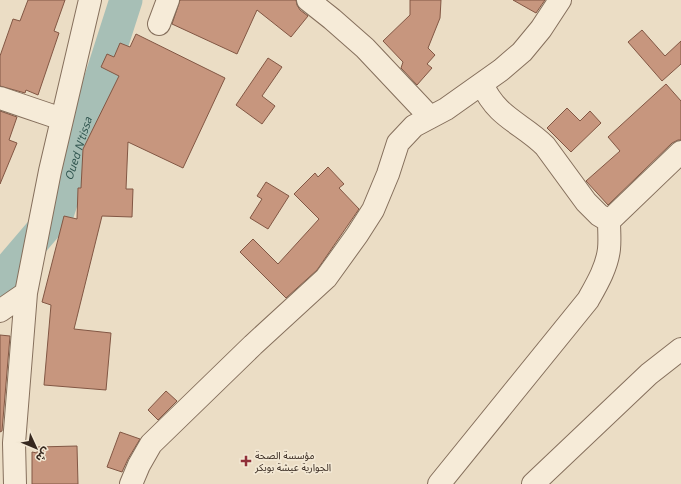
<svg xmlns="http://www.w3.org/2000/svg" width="681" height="484" font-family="Georgia,'Noto Sans Arabic',serif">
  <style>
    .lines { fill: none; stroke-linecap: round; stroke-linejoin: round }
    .river { stroke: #a7bfb6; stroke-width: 33 }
    .building { fill: #c7967e; stroke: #825744 }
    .minor-casing { stroke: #856f5c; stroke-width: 24 }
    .minor { stroke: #f6ebd8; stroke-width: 22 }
    .poi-dot { fill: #903039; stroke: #f3e8d4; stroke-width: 1.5 }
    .labels { text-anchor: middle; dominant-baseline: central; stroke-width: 3.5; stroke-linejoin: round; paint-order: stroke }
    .poi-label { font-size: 10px; fill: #36281f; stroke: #f3e8d4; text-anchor: start }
    .water-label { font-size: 11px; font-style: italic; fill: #30554f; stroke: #f3e8d4 }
  </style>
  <rect width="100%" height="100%" fill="#ebddc5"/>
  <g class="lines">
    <path class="river" id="s1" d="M0 280 58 212 126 0"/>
  </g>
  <path class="building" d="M28 0H65L54 31 59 33 38 95 26 90 25 93 0 86V56L13 19 20 21Z
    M180 0H296L297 5 300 10 308 16 291 37 257 10 237 54 172 24Z
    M410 0H441L440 18 428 48 435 55 427 64 432 68 417 85 401 68 403 62 383 41 410 15Z
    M513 0H545L536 13Z
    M642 30 665 56 681 41V64L662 81 628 42Z
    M136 34 225 78 183 168 128 142 126 189H133L132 217 102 216 74 329 111 333 106 390 44 385 51 305 42 302 64 216 77 219 78 188H81L83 149 119 76 101 67 107 54 114 57 120 43 130 47Z
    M268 58 282 67 262 96 275 106 262 124 236 105Z
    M666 84 681 101V140H678L672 143 608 205 586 181 620 151 608 137Z
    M567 108 580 121 590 111 601 123 571 152 547 128Z
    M0 111 17 117 9 140 17 143 0 184Z
    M328 167 344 184 339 188 359 209 317 270 286 298 240 252 253 239 278 264 319 219 294 194 315 173 318 177Z
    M266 182 289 196 268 229 250 218 262 199 257 196Z
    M0 335 10 336 2 431 0 432Z
    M166 391 177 401 158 420 148 410Z
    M120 432 140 439 128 459 122 472 107 467Z
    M77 446 78 484H32V452L37 453 38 447Z"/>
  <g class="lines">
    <defs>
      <path id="minor" d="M308 0 332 19 365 48 430 117
        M159 24 168 0
        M482 84C497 118 522 123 545 146L586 202 599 215 609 221
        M0 98 62 119
        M0 311 26 293
        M15 484 14 443 26 293 50 171 90 0
        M131 484 139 465 151 444 253 345 326 278 357 235 373 210 388 174 398 143 414 126 446 109 501 70 522 52 541 29 560 0
        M439 484 588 300C597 284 607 267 609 249 610 240 609 230 609 221L681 152
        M533 484 649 374 681 349"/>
    </defs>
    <use href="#minor" class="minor-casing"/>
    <use href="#minor" class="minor"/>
  </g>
  <path class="poi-dot" d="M244 455h4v4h4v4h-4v4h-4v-4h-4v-4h4z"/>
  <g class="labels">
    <g class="poi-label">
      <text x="255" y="455">مؤسسة الصحة<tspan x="255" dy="12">الجوارية عيشة بوبكر</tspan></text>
    </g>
    <g class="water-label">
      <text stroke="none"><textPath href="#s1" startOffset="156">Oued N'tissa</textPath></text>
    </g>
  </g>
  <g transform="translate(36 448) rotate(134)" stroke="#f3e8d4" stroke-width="3" paint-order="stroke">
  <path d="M0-3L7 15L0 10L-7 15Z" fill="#36281f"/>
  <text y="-6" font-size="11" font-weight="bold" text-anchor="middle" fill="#36281f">ش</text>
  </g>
</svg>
